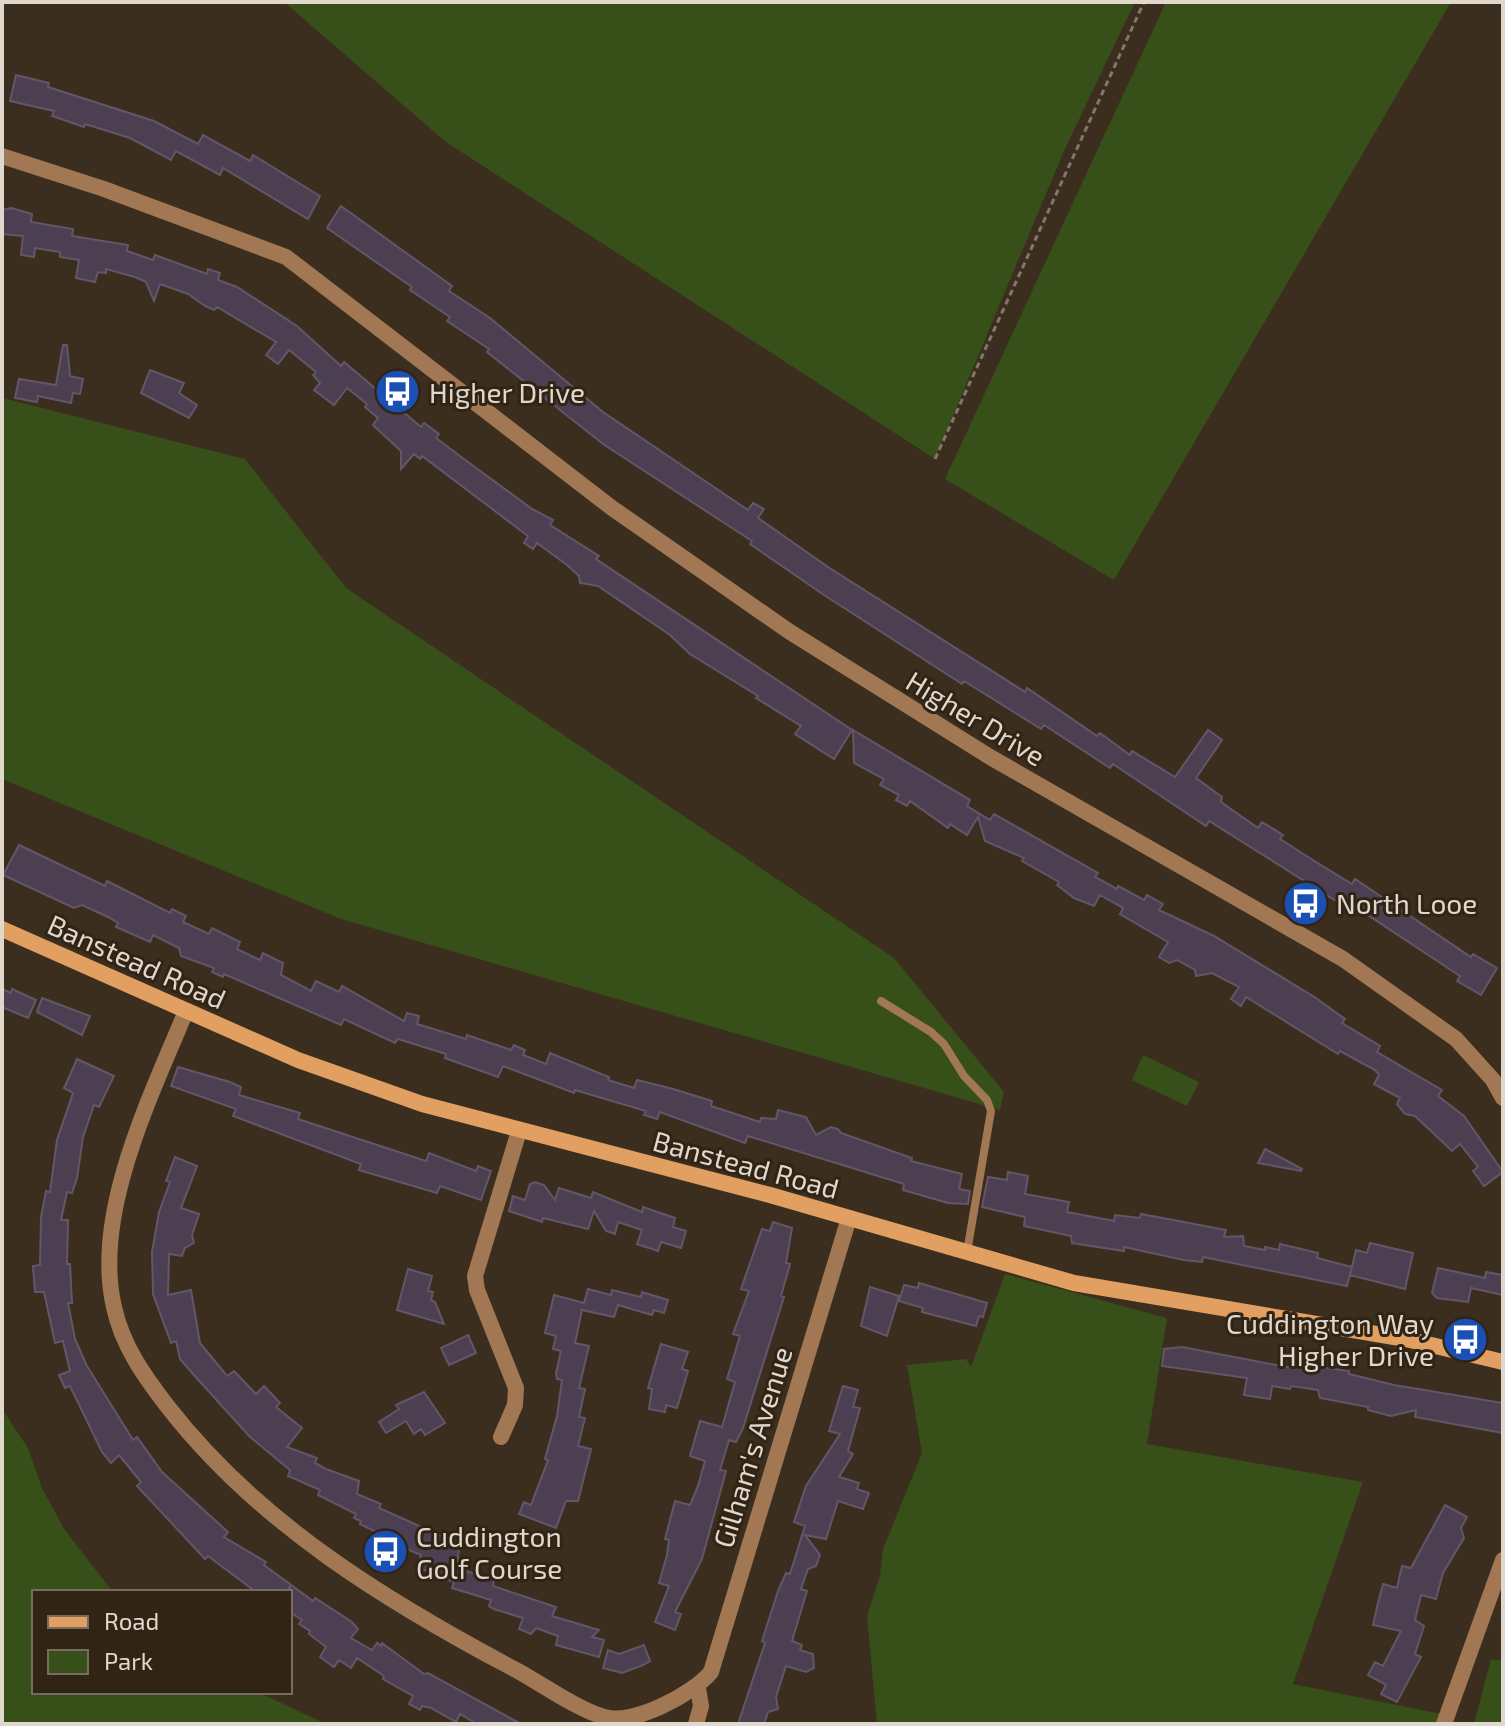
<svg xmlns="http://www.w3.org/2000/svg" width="1505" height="1726" font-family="'Exo 2',sans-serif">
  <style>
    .green { fill: #374f19 }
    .building { fill: #4b3f51; stroke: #635669; stroke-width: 2 }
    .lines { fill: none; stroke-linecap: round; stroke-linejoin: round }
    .path { stroke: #83776a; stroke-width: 3; stroke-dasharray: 6 4; stroke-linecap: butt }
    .lane { stroke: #a17853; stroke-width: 8 }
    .street { stroke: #a17853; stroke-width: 16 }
    .secondary { stroke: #e19f62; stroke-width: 16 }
    .labels { text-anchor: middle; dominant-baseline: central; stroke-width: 6; stroke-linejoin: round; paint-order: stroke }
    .poi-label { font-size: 28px; fill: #e0d7cd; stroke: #322415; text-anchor: start }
    .street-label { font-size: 28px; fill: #e0d7cd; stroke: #322415 }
  </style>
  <rect width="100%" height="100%" fill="#3c2e1e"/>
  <path class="green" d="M284 2H1135L1064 151 935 459 446 142Z
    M1166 2H1451L1114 580 945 479Z
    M2 398 245 459 346 588 894 958 1004 1092 1000 1110 341 919 2 779Z
    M1143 1055 1199 1082 1187 1106 1132 1080Z
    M1005 1274 1167 1318 1147 1444 1363 1482 1293 1684 1451 1716 1449 1724H877L867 1616 880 1576 883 1549 922 1453 907 1365 966 1359 971 1367Z
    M2 1409 28 1448 42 1488 64 1529 113 1592H34V1692H258L326 1724H2Z
    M1491 1659 1503 1661V1724H1474Z"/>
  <path class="building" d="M16 75 49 83 48 87 154 121 198 144 203 135 250 161 253 155 320 196 308 219 223 168 220 175 176 151 171 160 130 138 85 124 84 127 52 116 54 111 10 101Z
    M341 206 452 286 449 291 490 318 603 412 748 510 753 503 764 509 758 518 828 567 1025 692 1027 688 1097 736 1100 733 1130 755 1132 751 1175 777 1208 730 1222 740 1196 778 1222 797 1221 802 1258 828 1262 822 1283 835 1280 839 1316 862 1352 884 1355 879 1471 957 1473 954 1497 968 1481 995 1457 981 1460 976 1363 912 1333 899 1209 821 1206 826 1113 764 1110 768 1044 725 1041 729 964 681 962 684 824 595 750 544 752 541 603 444 487 352 489 349 447 321 450 317 410 290 412 287 327 228Z
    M11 208 32 214 31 222 73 229 72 236 128 245 127 251 153 260 155 255 207 274 208 269 220 273 218 280 237 287 297 326 341 366 344 362 421 427 424 423 439 434 436 438 464 459 532 509 553 520 550 525 599 556 596 559 852 730 834 759 795 734 801 726 756 698 758 696 690 654 670 635 598 586 580 583 579 576 567 565 537 543 533 549 524 543 528 536 422 456 420 459 414 454 401 469V451L373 425 378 418 365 407 367 404 347 388 334 405 314 390 320 383 313 375 316 372 289 350 278 364 266 355 276 342 217 307 214 310 205 306 188 294 160 284 154 301 146 282 135 277 106 269V273L98 272 95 282 76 278 79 260 60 257V252L35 248 34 257 21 255 23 236 2 234V210Z
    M63 345H67L70 376 83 379 80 394 73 393 71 403 38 396 37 402 15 398 19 379 56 385Z
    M150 370 184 383 179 393 197 405 189 418 141 393Z
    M853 730 970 800 967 806 990 820 994 814 1098 873 1095 877 1117 889 1118 886 1144 900 1147 895 1163 904 1159 910 1214 936 1316 998 1345 1019 1342 1023 1380 1046 1377 1052 1442 1090 1438 1096 1464 1116 1503 1172 1484 1186 1473 1171 1478 1167 1460 1144 1452 1151 1415 1116 1405 1114 1397 1104 1400 1098 1374 1084 1379 1075 1375 1070 1340 1051 1338 1054 1246 997 1241 1006 1231 999 1239 987 1212 973 1196 976 1195 970 1177 960 1169 963 1159 957 1168 942 1120 914 1123 908 1100 895 1094 906 1074 898 1057 885 1059 882 1022 861 1024 858 985 841 978 817 967 835 950 824 948 828 910 801 907 806 896 800 899 795 880 785 884 779 854 763Z
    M19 845 105 886 107 881 170 913 172 909 186 916 183 922 209 934 212 928 240 942 237 949 260 960 263 953 283 963 281 975 311 991 316 981 339 992 342 986 404 1021 407 1013 419 1016 417 1024 466 1039 467 1035 511 1050 514 1045 525 1050 523 1055 546 1064 550 1053 609 1077 608 1080 634 1088 637 1080 673 1089 712 1101 711 1106 760 1122 761 1118 776 1119 778 1110 806 1117 816 1135 831 1127 838 1129 841 1133 912 1158 911 1161 962 1174 959 1189 970 1191 968 1204 948 1203 903 1190 904 1184 748 1136 745 1143 660 1112 657 1119 644 1115 646 1111 575 1090 574 1093 503 1066 498 1077 445 1058 446 1054 398 1039 395 1043 344 1019 341 1025 224 974 223 977 212 972 214 968 181 956 179 948 153 935 150 942 116 927 118 923 108 917 82 905 74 908 3 875Z
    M2 989 11 993 12 989 36 1000 28 1018 2 1007Z
    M42 998 90 1016 82 1035 37 1012Z
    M77 1059 114 1076 99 1107 94 1105 83 1137 77 1178 72 1193 67 1192 61 1220H68L67 1264H70L72 1303H68L75 1339 87 1366 133 1440 137 1437 162 1472 228 1532 224 1537 266 1562 264 1565 313 1601 315 1598 352 1622 358 1629 351 1638 372 1650 377 1643 381 1646 382 1643 424 1674 428 1673 521 1724H477L460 1714 456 1722 431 1708 422 1706 420 1710 409 1704 413 1696 383 1679 384 1676 357 1658 351 1668 339 1660 334 1667 320 1657 326 1647 309 1634 310 1631 299 1624 302 1620 290 1612V1586L286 1592H256L208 1556 205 1559 137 1486 141 1482 119 1455 111 1463 102 1452 70 1386 65 1388 59 1375 70 1371 63 1341 55 1343 44 1292H35L33 1266 40 1265 41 1217 46 1191 50 1192 57 1140 73 1093 64 1088Z
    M178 1067 230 1082 241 1087 239 1095 300 1113 298 1119 426 1161 429 1153 476 1171 478 1166 491 1171 481 1200 440 1186 437 1193 359 1170 361 1164 233 1116 236 1109 171 1086Z
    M1265 1149 1302 1169 1301 1171 1258 1163Z
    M175 1157 197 1166 181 1208 199 1214 192 1235 194 1243 185 1248 182 1256 169 1254 168 1295 191 1290 200 1343 227 1376 234 1371 256 1394 264 1386 280 1403 276 1407 302 1428 287 1447 317 1458 315 1463 326 1469 359 1481 357 1494 381 1504 379 1508 453 1541 451 1545 459 1548 457 1568 494 1580 493 1586 556 1607 552 1616 599 1630 592 1637 604 1640 599 1657 556 1645 558 1636 536 1628 531 1634 519 1629 523 1618 494 1609 489 1606 491 1600 452 1588 454 1582 417 1567 421 1555 385 1540 386 1537 360 1524 361 1521 354 1518 356 1514 318 1495 320 1490 288 1476 290 1470 250 1437 193 1374 180 1359 176 1341 171 1343 153 1294 152 1252 159 1212 170 1182 166 1181Z
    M1008 1172 1028 1176 1025 1194 1069 1202 1067 1212 1109 1220 1114 1221 1115 1215 1140 1218 1141 1214 1226 1230 1224 1237 1243 1236 1244 1246 1265 1250V1247L1279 1250 1280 1244 1318 1253 1317 1258 1352 1267 1347 1286 1203 1257 1202 1262 1184 1260 1124 1247V1251L1072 1243 1071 1236 1024 1226 1025 1217 982 1207 988 1177 1007 1180Z
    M535 1182 544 1185 555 1200 559 1188 591 1198 593 1192 642 1212 643 1207 675 1218 673 1227 686 1231 681 1248 661 1242 658 1251 637 1244 642 1230 618 1222 615 1234 606 1231 594 1211 588 1229 543 1218 542 1222 509 1211 513 1196 525 1200 530 1184Z
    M773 1222 792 1228 786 1263 790 1264 781 1296 784 1297 743 1428 736 1442 729 1440 720 1470 726 1471 702 1559 675 1612 681 1614 675 1630 655 1622 669 1586 659 1583 667 1555 669 1540 665 1539 675 1501 690 1505 698 1486 705 1461 690 1456 700 1421 722 1427 735 1382 727 1379 740 1336 733 1334 749 1291 741 1289 762 1229 770 1231Z
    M1370 1243 1413 1253 1405 1289 1350 1275 1356 1250 1367 1253Z
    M1438 1268 1485 1278 1486 1272 1503 1275V1295L1471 1288 1468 1302 1437 1298 1432 1293Z
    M408 1269 432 1276 428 1291 433 1292 431 1300 435 1302 444 1324 397 1310Z
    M919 1283 987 1303 983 1317 979 1316 976 1326 922 1312 923 1308 899 1301 904 1285 918 1288Z
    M870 1287 899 1296 887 1336 861 1326Z
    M588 1289 611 1295 612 1290 641 1297 642 1292 668 1300 664 1313 654 1310 652 1315 618 1305 614 1317 582 1310 575 1343 589 1346 579 1388 585 1389 579 1417 585 1418 578 1446 591 1449 578 1501H566L556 1528 519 1514 524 1502 531 1505 548 1460 545 1459 557 1416 562 1380 557 1379 556 1373 561 1351 553 1349 556 1336 545 1333 554 1295 584 1303Z
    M468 1335 476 1353 449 1365 441 1348Z
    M661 1344 688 1352 682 1369 688 1371 677 1408 666 1405 665 1412 649 1409 652 1389 648 1388Z
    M1182 1347 1292 1368 1293 1363 1349 1371V1374L1394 1385 1503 1403V1433L1415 1417 1416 1410 1391 1416 1368 1410V1407L1320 1398 1318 1390 1291 1386 1290 1389 1272 1386 1270 1399 1244 1395 1247 1378 1162 1366 1164 1349Z
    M843 1386 858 1390 853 1407 860 1408 848 1451 853 1454 839 1477 859 1483 857 1489 869 1493 863 1509 838 1501 826 1539 805 1535 820 1555 816 1566 808 1569 801 1589 807 1591 792 1641 802 1645 800 1650 813 1654 814 1668 806 1672 786 1666 776 1697 778 1709 768 1712 764 1724H738L765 1643 762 1641 778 1591 786 1573 790 1574 805 1526 794 1522 806 1486 840 1434 829 1431Z
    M424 1392 445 1423 425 1435 421 1429 414 1434 406 1421 386 1433 379 1422 399 1409 396 1405Z
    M1445 1505 1467 1517 1461 1528 1464 1538 1443 1573 1436 1599 1421 1595 1415 1620 1424 1626 1415 1654 1421 1657 1397 1702 1381 1694 1386 1685 1368 1675 1375 1662 1383 1666 1401 1631 1373 1625 1378 1603 1383 1584 1397 1588 1402 1566 1411 1568Z
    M644 1645 650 1661 643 1665 622 1673 603 1668 608 1650 619 1654Z"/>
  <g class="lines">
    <path class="path" d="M935 459 1144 2"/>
    <path class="lane" d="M881 1001 931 1032 944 1044 964 1076 987 1100 991 1111 967 1252"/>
    <path class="street" d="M2 156 104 189 286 257 612 508 790 632 990 757 1343 959 1456 1039 1493 1080 1503 1098
      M186 1011C151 1096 92 1214 114 1307 122 1345 144 1376 168 1407 259 1524 389 1603 518 1671 543 1685 577 1709 604 1717 633 1726 693 1694 711 1672L849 1218
      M501 1437 515 1405 516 1388 477 1290 475 1276 519 1131
      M696 1724 701 1706 698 1688
      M1444 1724 1503 1560"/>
    <path class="secondary" d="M2 929 298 1060 422 1104 770 1195 1074 1283 1406 1339 1503 1362"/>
  </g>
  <defs>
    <symbol id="bus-disc" viewBox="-11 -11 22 22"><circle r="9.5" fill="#1a4fb4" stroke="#322415"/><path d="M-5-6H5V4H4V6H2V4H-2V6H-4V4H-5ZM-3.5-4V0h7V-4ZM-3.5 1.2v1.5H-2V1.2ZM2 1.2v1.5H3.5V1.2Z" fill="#fff"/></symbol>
  </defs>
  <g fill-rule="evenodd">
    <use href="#bus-disc" x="372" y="366" width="51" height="51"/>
    <use href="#bus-disc" x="1280" y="878" width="51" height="51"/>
    <use href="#bus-disc" x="1440" y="1314" width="51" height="51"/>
    <use href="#bus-disc" x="360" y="1526" width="51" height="51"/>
  </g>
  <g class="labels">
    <g class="poi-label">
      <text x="429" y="392">Higher Drive</text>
      <text x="1336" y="903">North Looe</text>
      <text x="1434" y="1323" text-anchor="end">Cuddington Way<tspan x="1434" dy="32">Higher Drive</tspan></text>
      <text x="416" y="1536">Cuddington<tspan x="416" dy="32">Golf Course</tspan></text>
    </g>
    <g class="street-label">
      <text transform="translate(976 718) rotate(31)">Higher Drive</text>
      <text transform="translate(137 961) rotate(24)">Banstead Road</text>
      <text transform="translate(746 1164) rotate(15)">Banstead Road</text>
      <text transform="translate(752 1447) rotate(-73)">Gilham's Avenue</text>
    </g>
  </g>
  <rect width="1505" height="1726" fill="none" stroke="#e0d7cd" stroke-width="8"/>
  <rect x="32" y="1590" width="260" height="104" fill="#322415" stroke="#786c5f" stroke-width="2"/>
  <rect x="48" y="1616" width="40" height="12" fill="#e19f62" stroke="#786c5f" stroke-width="2"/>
  <text x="104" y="1630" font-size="24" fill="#e0d7cd">Road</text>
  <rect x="48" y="1650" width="40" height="24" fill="#374f19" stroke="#786c5f" stroke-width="2"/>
  <text x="104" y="1670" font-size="24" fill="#e0d7cd">Park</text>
</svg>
